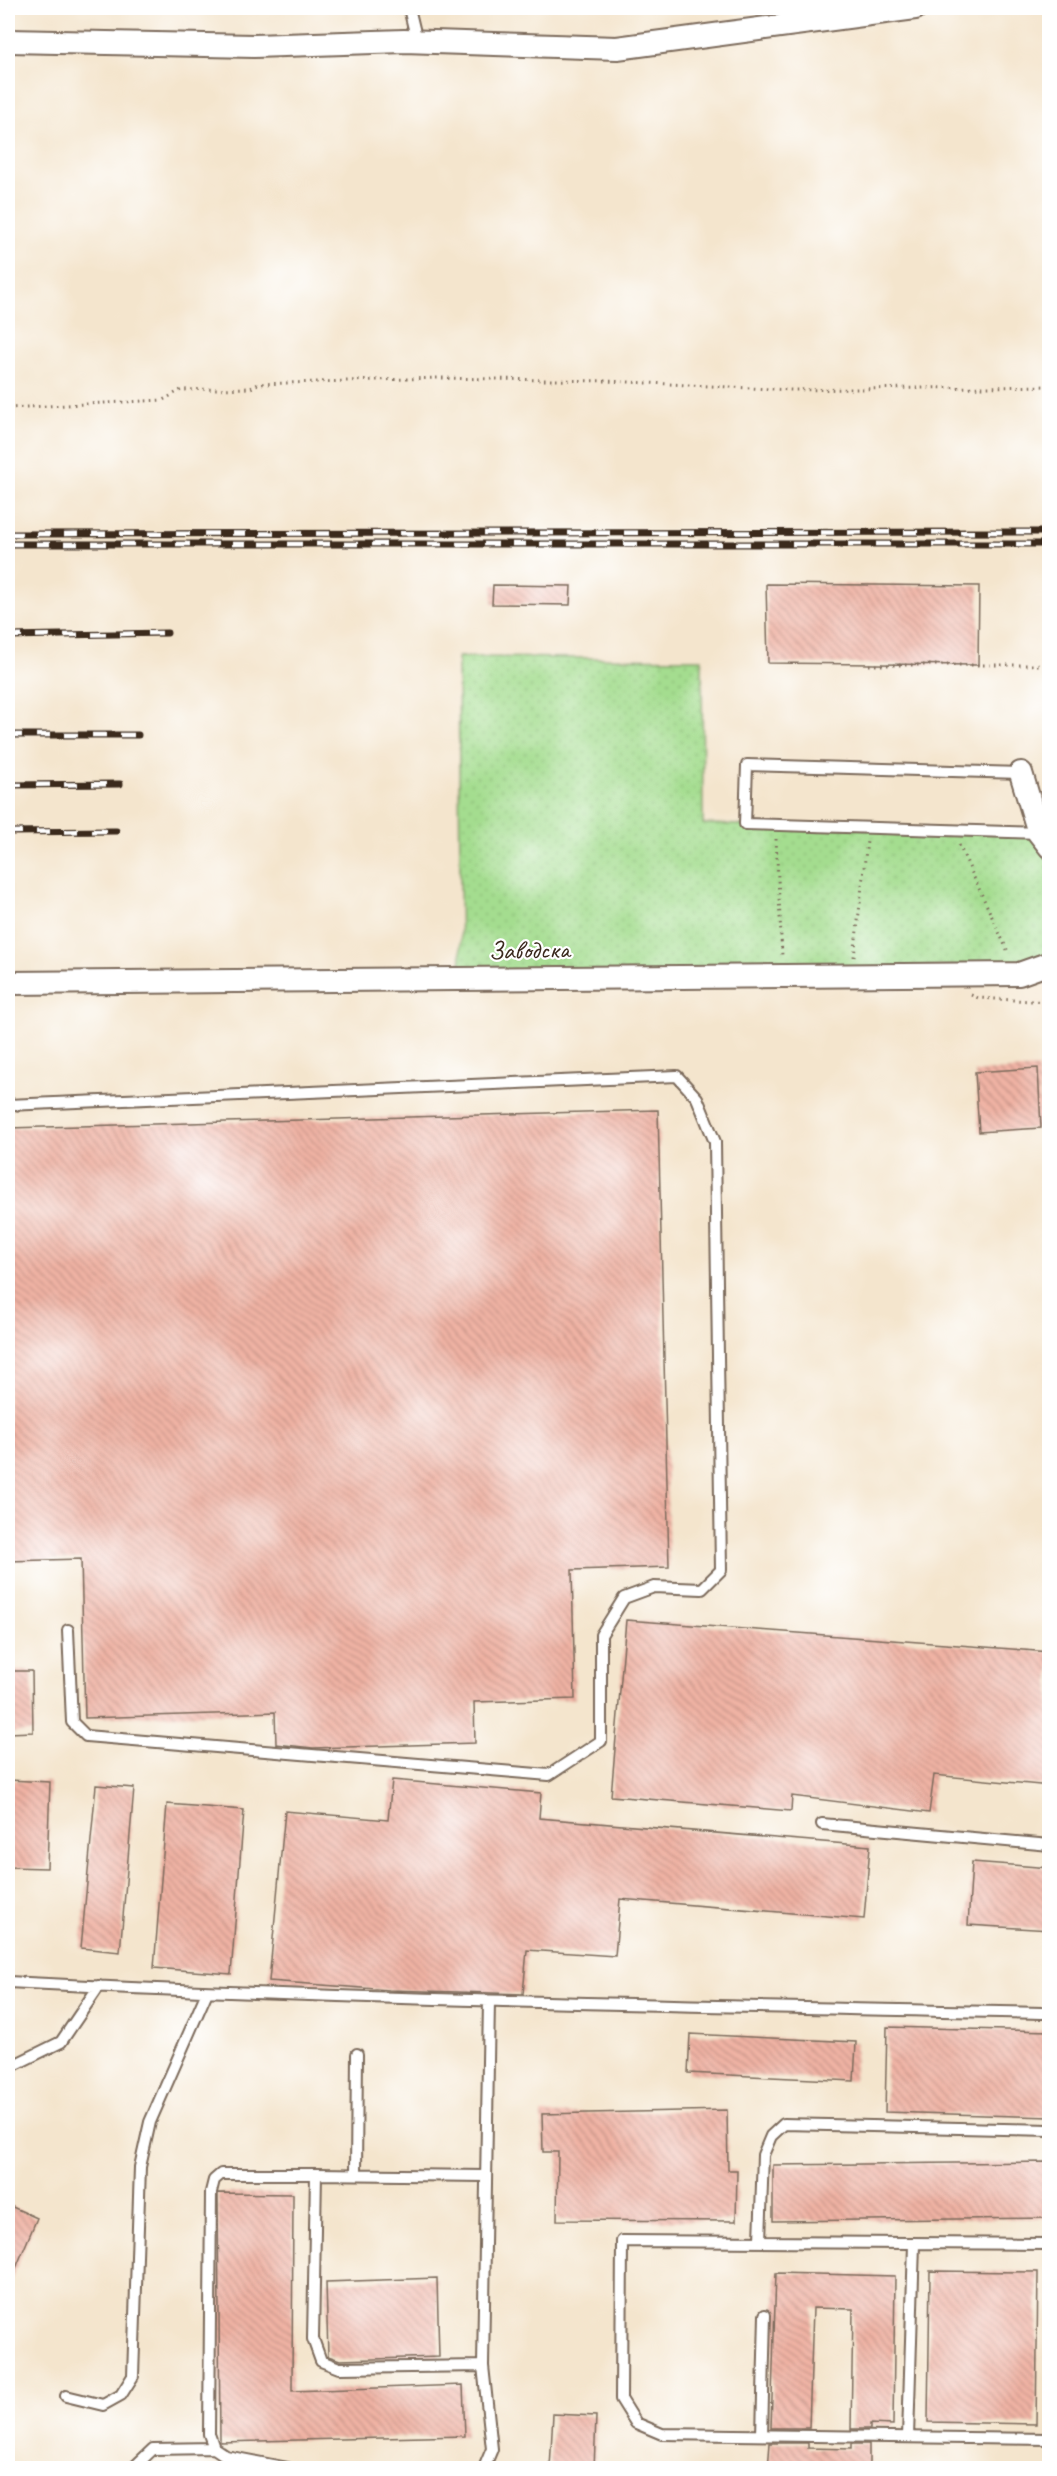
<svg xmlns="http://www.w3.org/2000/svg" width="1057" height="2476" font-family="Caveat,sans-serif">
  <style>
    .green { fill: url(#green-dots); stroke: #708456; stroke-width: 1.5 }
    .building { fill: url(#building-back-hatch) }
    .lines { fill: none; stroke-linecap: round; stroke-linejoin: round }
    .lane-casing { stroke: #7c6b5b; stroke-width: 14 }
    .street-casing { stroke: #7c6b5b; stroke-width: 26 }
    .path { stroke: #7c6b5b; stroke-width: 3; stroke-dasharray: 1.5 4.5; stroke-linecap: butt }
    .lane { stroke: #fff; stroke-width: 10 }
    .street { stroke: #fff; stroke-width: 22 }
    .rail-casing { stroke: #3b2a1e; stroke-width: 7 }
    .rail { stroke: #fff; stroke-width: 4.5; stroke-dasharray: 14; stroke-linecap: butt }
    .labels { text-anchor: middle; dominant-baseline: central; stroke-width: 4.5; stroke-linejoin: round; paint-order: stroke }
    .street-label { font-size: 26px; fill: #3b2a1e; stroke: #fff }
  </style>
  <defs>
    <pattern id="green-dots" width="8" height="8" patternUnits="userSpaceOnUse" patternTransform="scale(1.5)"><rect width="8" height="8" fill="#a4dd8f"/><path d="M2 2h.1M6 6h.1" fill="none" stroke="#8ebe7b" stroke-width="1.8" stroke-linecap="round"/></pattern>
    <pattern id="building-back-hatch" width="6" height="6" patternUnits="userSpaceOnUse" patternTransform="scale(1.5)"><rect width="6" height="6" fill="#f0b3a4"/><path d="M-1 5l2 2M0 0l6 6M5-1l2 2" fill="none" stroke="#c49285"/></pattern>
  </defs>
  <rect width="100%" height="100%" fill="#fff"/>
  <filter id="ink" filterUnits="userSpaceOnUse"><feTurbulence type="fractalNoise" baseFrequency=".0167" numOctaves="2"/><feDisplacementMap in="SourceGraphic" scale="12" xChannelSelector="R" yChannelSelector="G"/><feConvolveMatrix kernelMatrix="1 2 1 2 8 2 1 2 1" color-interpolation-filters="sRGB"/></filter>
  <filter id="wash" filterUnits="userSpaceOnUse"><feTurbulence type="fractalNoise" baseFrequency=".008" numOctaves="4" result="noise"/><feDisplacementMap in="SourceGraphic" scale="24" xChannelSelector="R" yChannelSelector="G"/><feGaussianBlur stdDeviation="1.35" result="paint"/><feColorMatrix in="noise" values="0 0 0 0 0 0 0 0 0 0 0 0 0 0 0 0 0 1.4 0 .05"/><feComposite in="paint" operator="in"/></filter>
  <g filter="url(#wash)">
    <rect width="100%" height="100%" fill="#f4e5cd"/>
    <path class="green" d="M458 657 702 659 703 824 1039 833 1049 848V963L461 980Z"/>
    <g id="blocks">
      <path class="building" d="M766 584 979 586 978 665 768 663Z
        M493 585 571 586 570 605 492 604Z
        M1038 1068 1041 1128 979 1132 975 1072Z
        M658 1110 669 1567 572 1570 575 1699 474 1702 475 1743 313 1748 276 1744 275 1712 85 1718 81 1559 8 1561V1128Z
        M626 1620 1050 1652V1786L934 1775 929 1813 792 1796 791 1811 611 1796Z
        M8 1671H32L33 1732 8 1733Z
        M8 1780 50 1782 47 1868 8 1867Z
        M392 1780 541 1793 539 1818 870 1846 864 1919 620 1899 615 1956 527 1950 523 1994 389 1990 269 1981 285 1811 388 1820Z
        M96 1785 134 1788 120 1952 81 1948Z
        M167 1804 244 1810 231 1974 154 1968Z
        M972 1862 1050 1868V1930L968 1925Z
        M887 2027 1050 2031V2117L885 2112Z
        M690 2034 856 2042 854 2081 688 2073Z
        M727 2110 728 2170H737L736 2221 557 2220 558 2152H543L542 2114Z
        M1050 2162V2218L773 2221V2165Z
        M218 2193 293 2194 292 2391 463 2385 465 2436 220 2442Z
        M8 2205 37 2218 8 2287Z
        M930 2271 1038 2272 1036 2424 928 2422Z
        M776 2273 895 2276 893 2425 870 2424V2429H851L853 2309 813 2308 809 2428H771Z
        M437 2278 439 2357 340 2360 328 2356 326 2282Z
        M553 2414 596 2416 594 2469H550Z
        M770 2443H808V2448L851 2449V2444H869V2469H768Z"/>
    </g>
  </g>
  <g filter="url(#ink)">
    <use href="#blocks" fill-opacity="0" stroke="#7c6b5b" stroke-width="1.5"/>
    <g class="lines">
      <defs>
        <path id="lane" d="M409 8 417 41
          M1021 773 747 765 745 824 1039 833
          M8 1105 677 1076 697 1098 715 1142 721 1570 702 1589 654 1587 624 1598 601 1635V1741L549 1775 86 1736 72 1722 68 1630
          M822 1824 1050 1845
          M8 1982C355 2000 702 2006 1050 2013
          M8 2068 61 2042 99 1986
          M356 2174 357 2054
          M485 2176 316 2174 313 2339 321 2361 339 2368 483 2366 489 2001
          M760 2241 763 2155 771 2136 784 2124 1050 2130
          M1050 2244 622 2241 621 2399 636 2423 662 2434 1050 2439
          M483 2366 492 2449 484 2468
          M66 2396 103 2405 121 2395 133 2376 140 2167 150 2122 207 1992
          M762 2435 765 2315
          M908 2437 914 2244
          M133 2468 153 2449 214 2448
          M288 2468 226 2456 214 2448 209 2434 211 2192 214 2180 221 2174H316"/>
        <path id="street" d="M8 41 254 46 404 41 617 48 915 8
          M1021 773 1039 833 1050 847
          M8 983 1019 974 1050 963"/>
      </defs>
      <use href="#lane" class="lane-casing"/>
      <use href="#street" class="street-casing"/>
      <path class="path" d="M8 408 163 400 181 390 251 388 258 384 438 378 607 381 792 390 1050 386
        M869 665H1050
        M776 839 782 956
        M959 845 1009 954
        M854 957 867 841
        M971 995 978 998 1050 1002"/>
      <use href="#lane" class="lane"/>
      <use href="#street" class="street"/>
      <defs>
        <path id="rail" d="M8 534 1050 532
          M8 544H1050
          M8 636 167 633
          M8 735H138
          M8 785 120 784
          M8 832 116 831"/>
      </defs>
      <use href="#rail" class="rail-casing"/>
      <use href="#rail" class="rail"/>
    </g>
  </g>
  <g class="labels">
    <g class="street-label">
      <text transform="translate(529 950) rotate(-1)">Заводска</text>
    </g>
  </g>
  <rect width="1057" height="2476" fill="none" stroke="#fff" stroke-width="30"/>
</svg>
